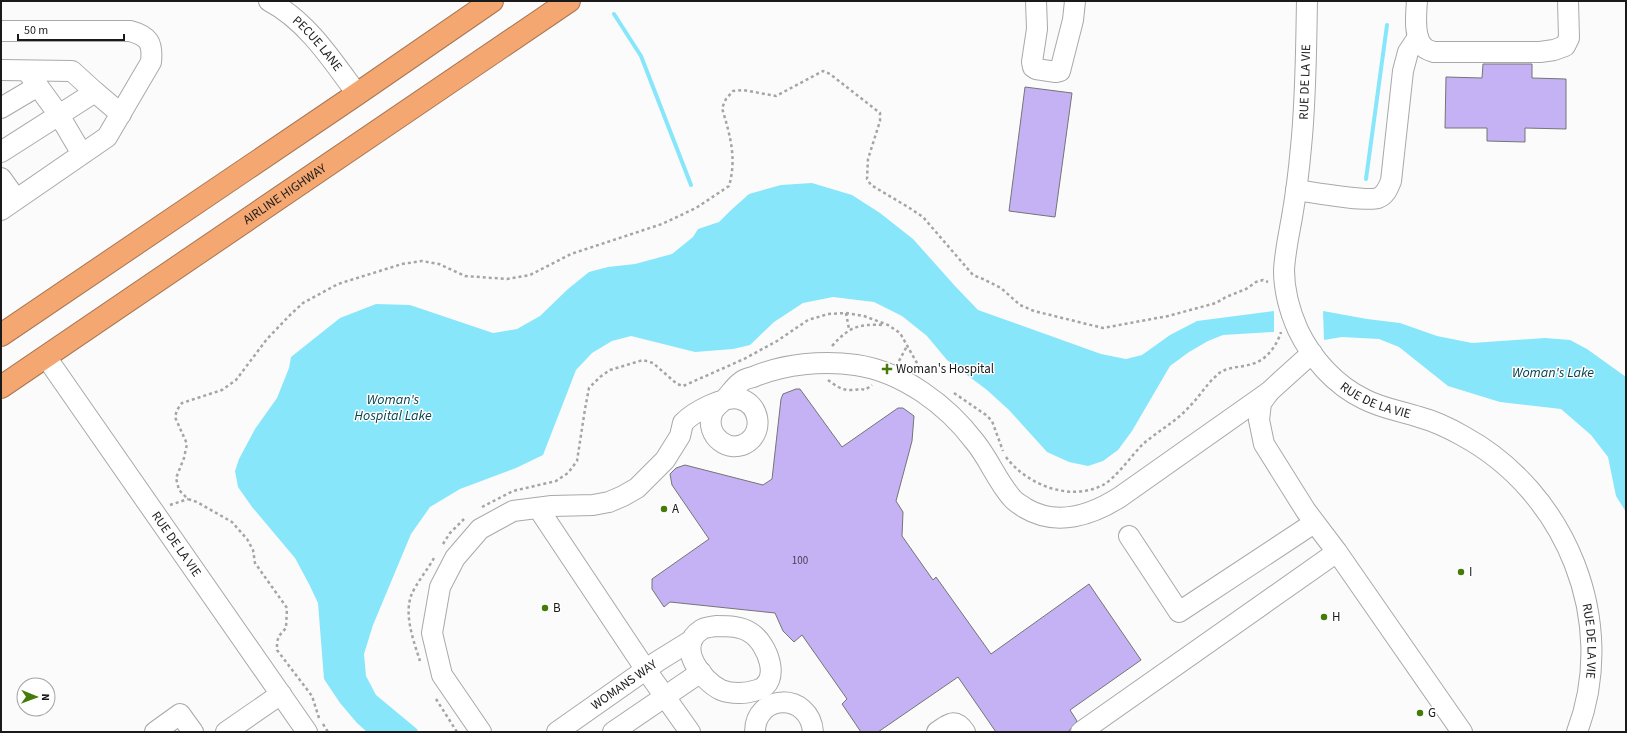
<svg xmlns="http://www.w3.org/2000/svg" width="1627" height="733" font-family="'Source Sans 3',sans-serif">
  <style>
    .water { fill: #87e6fa }
    .lines { fill: none; stroke-linecap: round; stroke-linejoin: round }
    .stream { stroke: #87e6fa; stroke-width: 4 }
    .building { fill: #c4b2f5; stroke: #757475 }
    .minor-casing { stroke: #a8a9aa; stroke-width: 22 }
    .highway-casing { stroke: #a87652; stroke-width: 24 }
    .path { stroke: #a5a5a6; stroke-width: 2.5; stroke-dasharray: 3 3; stroke-linecap: butt }
    .minor { stroke: #fff; stroke-width: 20 }
    .highway { stroke: #f4a770; stroke-width: 22 }
    .poi-dot { fill: #467a0b; stroke: #fff; stroke-width: 1.5 }
    .labels { text-anchor: middle; dominant-baseline: central; stroke-width: 3; stroke-linejoin: round; paint-order: stroke }
    .number-label { font-size: 11px; fill: #444051 }
    .street-label { font-size: 13px; fill: #1a1a1a; stroke: #fff }
    .poi-label { font-size: 13px; fill: #1a1a1a; stroke: #fff; text-anchor: start }
    .water-label { font-size: 14px; font-style: italic; fill: #07444e; stroke: #fff }
  </style>
  <rect width="100%" height="100%" fill="#fbfbfc"/>
  <path class="water" d="M812 183 852 195 880 213 913 239 955 286 978 310 1101 354 1126 359 1142 355 1170 335 1197 321 1274 311V332L1223 335 1208 341 1189 352 1170 366 1132 431 1118 450 1103 461 1088 466 1069 462 1047 452 1009 410 987 390 947 360 927 336 902 316 874 302 833 297 803 303 774 322 750 345 733 349 695 352 631 336 612 341 592 353 576 370 543 455 516 468 460 489 430 507 411 534 373 625 364 654 366 676 376 695 417 729 418 732H367L357 723 340 703 324 679 318 603 309 584 295 558 252 507 238 487 235 471 239 459 255 429 277 398 289 368 291 357 340 318 376 304 410 305 493 333 517 329 540 316 568 289 589 272 608 267 635 264 672 254 693 237 698 229 719 222 730 211 749 194 781 185Z
    M1323 311 1367 319 1400 323 1437 336 1472 343 1545 338 1570 340 1587 349 1626 377V512L1616 496 1608 457 1591 435 1561 409 1500 402 1448 386 1399 347 1379 339 1342 337 1324 340Z"/>
  <g class="lines">
    <path class="stream" d="M614 14 641 56 691 185
      M1366 179 1387 25"/>
  </g>
  <path class="building" d="M1483 64H1532V78L1566 79V129L1525 128V142L1487 141V128H1445L1446 77 1482 78Z
    M1025 87 1072 93 1055 217 1009 211Z
    M796 389H800L842 447 898 408H903L914 416 912 441 896 501 903 512 902 536 933 580 936 577 991 654 1089 584 1141 660 1070 710 1077 721 1068 732H996L958 677 878 732H861L842 704 847 699 802 635 794 642 783 631 775 613 670 602 664 607 652 589V579L709 539 672 485 670 474 676 468 685 465 763 485 772 479 781 399 783 394Z"/>
  <g class="lines">
    <defs>
      <g id="minor">
        <path id="s1" d="M269 1C307 21 332 60 357 94"/>
        <path d="M1036 1 1037 29 1032 62 1033 67 1036 69 1056 72 1060 71 1073 20 1075 1"/>
        <path id="s2" d="M1307 1C1306 50 1306 99 1301 147 1299 170 1296 194 1292 217 1289 234 1285 252 1284 270 1284 290 1290 312 1298 330 1312 359 1335 385 1364 399 1381 408 1400 411 1419 417 1434 421 1449 428 1463 436 1566 492 1619 621 1577 732"/>
        <path d="M1417 1C1416 14 1413 39 1425 48 1427 50 1431 51 1434 52H1540L1554 50 1565 46 1569 38 1568 1"/>
        <path d="M1 31H130C149 36 153 43 151 62L107 137 1 210"/>
        <path d="M1 70 72 71 95 92"/>
        <path d="M27 71 59 115 82 154"/>
        <path d="M1 108 38 86"/>
        <path d="M1 152 95 92 121 114"/>
        <path d="M1 178 16 199"/>
        <path d="M1296 190C1311 192 1366 202 1378 198 1386 195 1388 188 1391 181L1403 71 1408 52 1418 37"/>
        <path d="M1312 353 1282 380 1269 392 1261 403 1259 420 1264 444 1306 511 1337 552 1462 732"/>
        <path id="s3" d="M46 357 307 732"/>
        <path d="M538 508 646 670 690 732"/>
        <path d="M1129 536 1179 612 1314 523"/>
        <path d="M716 626C728 626 741 626 751 633 767 643 783 683 757 690 746 694 731 694 721 690 702 681 675 646 701 630 705 627 711 627 716 626Z"/>
        <path d="M155 732 180 714 193 732"/>
        <path d="M226 732 281 694"/>
        <path d="M481 732 442 675 432 633 440 587 455 558 480 529 513 511 552 506 593 505 609 502 623 496 637 488 665 460 680 436 683 423C693 412 725 395 740 399 759 404 764 430 748 442 729 455 705 436 712 414 714 407 720 404 725 399 730 394 735 386 741 382 744 379 749 378 753 377 784 364 823 360 856 365 903 372 947 405 975 442 989 459 997 481 1012 498 1015 502 1021 505 1025 508 1057 527 1092 515 1120 497L1269 392"/>
        <path id="s4" d="M557 732 658 661 692 640"/>
        <path d="M613 732 701 672"/>
        <path d="M755 732C755 693 810 692 813 732"/>
        <path d="M937 732C949 724 955 717 965 732"/>
        <path d="M1081 732 1337 552"/>
      </g>
      <g id="highway">
        <path d="M1 335 357 94 492 1"/>
        <path id="s5" d="M1 387 569 1"/>
      </g>
    </defs>
    <use href="#minor" class="minor-casing"/>
    <use href="#highway" class="highway-casing"/>
    <path class="path" d="M846 313 849 329
      M832 346C850 326 858 324 885 325
      M899 361 907 346
      M828 380C835 385 842 391 852 390 858 390 860 388 865 390L872 385
      M954 393 986 415 992 421 1003 451
      M1006 457C1027 485 1070 502 1103 485 1117 477 1131 456 1143 444 1158 431 1177 421 1190 406 1199 397 1206 385 1216 376 1225 366 1240 368 1252 364 1267 360 1277 345 1281 332
      M170 505 188 499
      M482 507 513 491 556 481 568 473 577 461 585 409 589 388 600 377 610 370 643 360 653 363 677 384 683 386 744 359 777 341 808 320 828 314 846 313 864 316 888 325 900 333 922 372
      M443 544 450 533 464 519
      M420 661C414 642 404 616 411 596 415 585 428 569 434 558
      M436 699 457 732
      M319 718 312 696 277 650V642L279 636 286 628 287 608 255 563 253 550 247 539 232 522 197 502 188 499 179 490 176 478 184 458 187 444 175 417 177 410 182 403 222 390 236 380 267 339 290 315 303 303 338 284 402 264 422 261 439 264 465 276 507 279 530 275 571 254 662 224 696 208 729 186C737 158 730 135 722 108L726 99 733 91 743 90 776 96 823 71 830 74 880 113V121L868 159 867 179 871 185 908 207 923 217 973 275 983 279 1001 288 1020 305 1034 311 1103 328 1168 316 1216 303 1226 297 1246 289 1256 282 1263 280 1268 282
      M323 724 328 732"/>
    <use href="#minor" class="minor"/>
    <use href="#highway" class="highway"/>
  </g>
  <g class="poi-dot">
    <path d="M885 363h4v4h4v4h-4v4h-4v-4h-4v-4h4z"/>
    <circle cx="664" cy="509" r="4"/>
    <circle cx="1461" cy="572" r="4"/>
    <circle cx="545" cy="608" r="4"/>
    <circle cx="1324" cy="617" r="4"/>
    <circle cx="1420" cy="713" r="4"/>
  </g>
  <g class="labels">
    <g class="number-label">
      <text x="800" y="560">100</text>
    </g>
    <g class="street-label">
      <text stroke="none"><textPath href="#s1" startOffset="65">PECUE LANE</textPath></text>
      <text transform="translate(1305 82) rotate(-88)">RUE DE LA VIE</text>
      <text stroke="none"><textPath href="#s5" startOffset="343">AIRLINE HIGHWAY</textPath></text>
      <text stroke="none"><textPath href="#s2" startOffset="441">RUE DE LA VIE</textPath></text>
      <text stroke="none"><textPath href="#s3" startOffset="228">RUE DE LA VIE</textPath></text>
      <text stroke="none"><textPath href="#s2" startOffset="788">RUE DE LA VIE</textPath></text>
      <text stroke="none"><textPath href="#s4" startOffset="82">WOMANS WAY</textPath></text>
    </g>
    <g class="poi-label">
      <text x="896" y="369">Woman's Hospital</text>
      <text x="672" y="509">A</text>
      <text x="1469" y="572">I</text>
      <text x="553" y="608">B</text>
      <text x="1332" y="617">H</text>
      <text x="1428" y="713">G</text>
    </g>
    <g class="water-label">
      <text x="1553" y="373">Woman's Lake</text>
      <text x="393" y="400">Woman's<tspan x="393" dy="16">Hospital Lake</tspan></text>
    </g>
  </g>
  <rect width="1627" height="733" fill="none" stroke="#1a1a1a" stroke-width="4"/>
  <g transform="translate(36 697) rotate(91)"><circle r="19" fill="#ffffff" stroke="#a3a3a3"/>
  <path d="M0-3L7 15L0 10L-7 15Z" fill="#467a0b"/>
  <text y="-6" font-size="11" font-weight="bold" text-anchor="middle" fill="#1a1a1a">N</text>
  </g>
  <path d="M18 34v6h106v-6" fill="none" stroke="#1a1a1a" stroke-width="2"/>
  <text x="24" y="34" font-size="12" fill="#1a1a1a" stroke="#ffffff" stroke-width="3" paint-order="stroke">50 m</text>
</svg>
